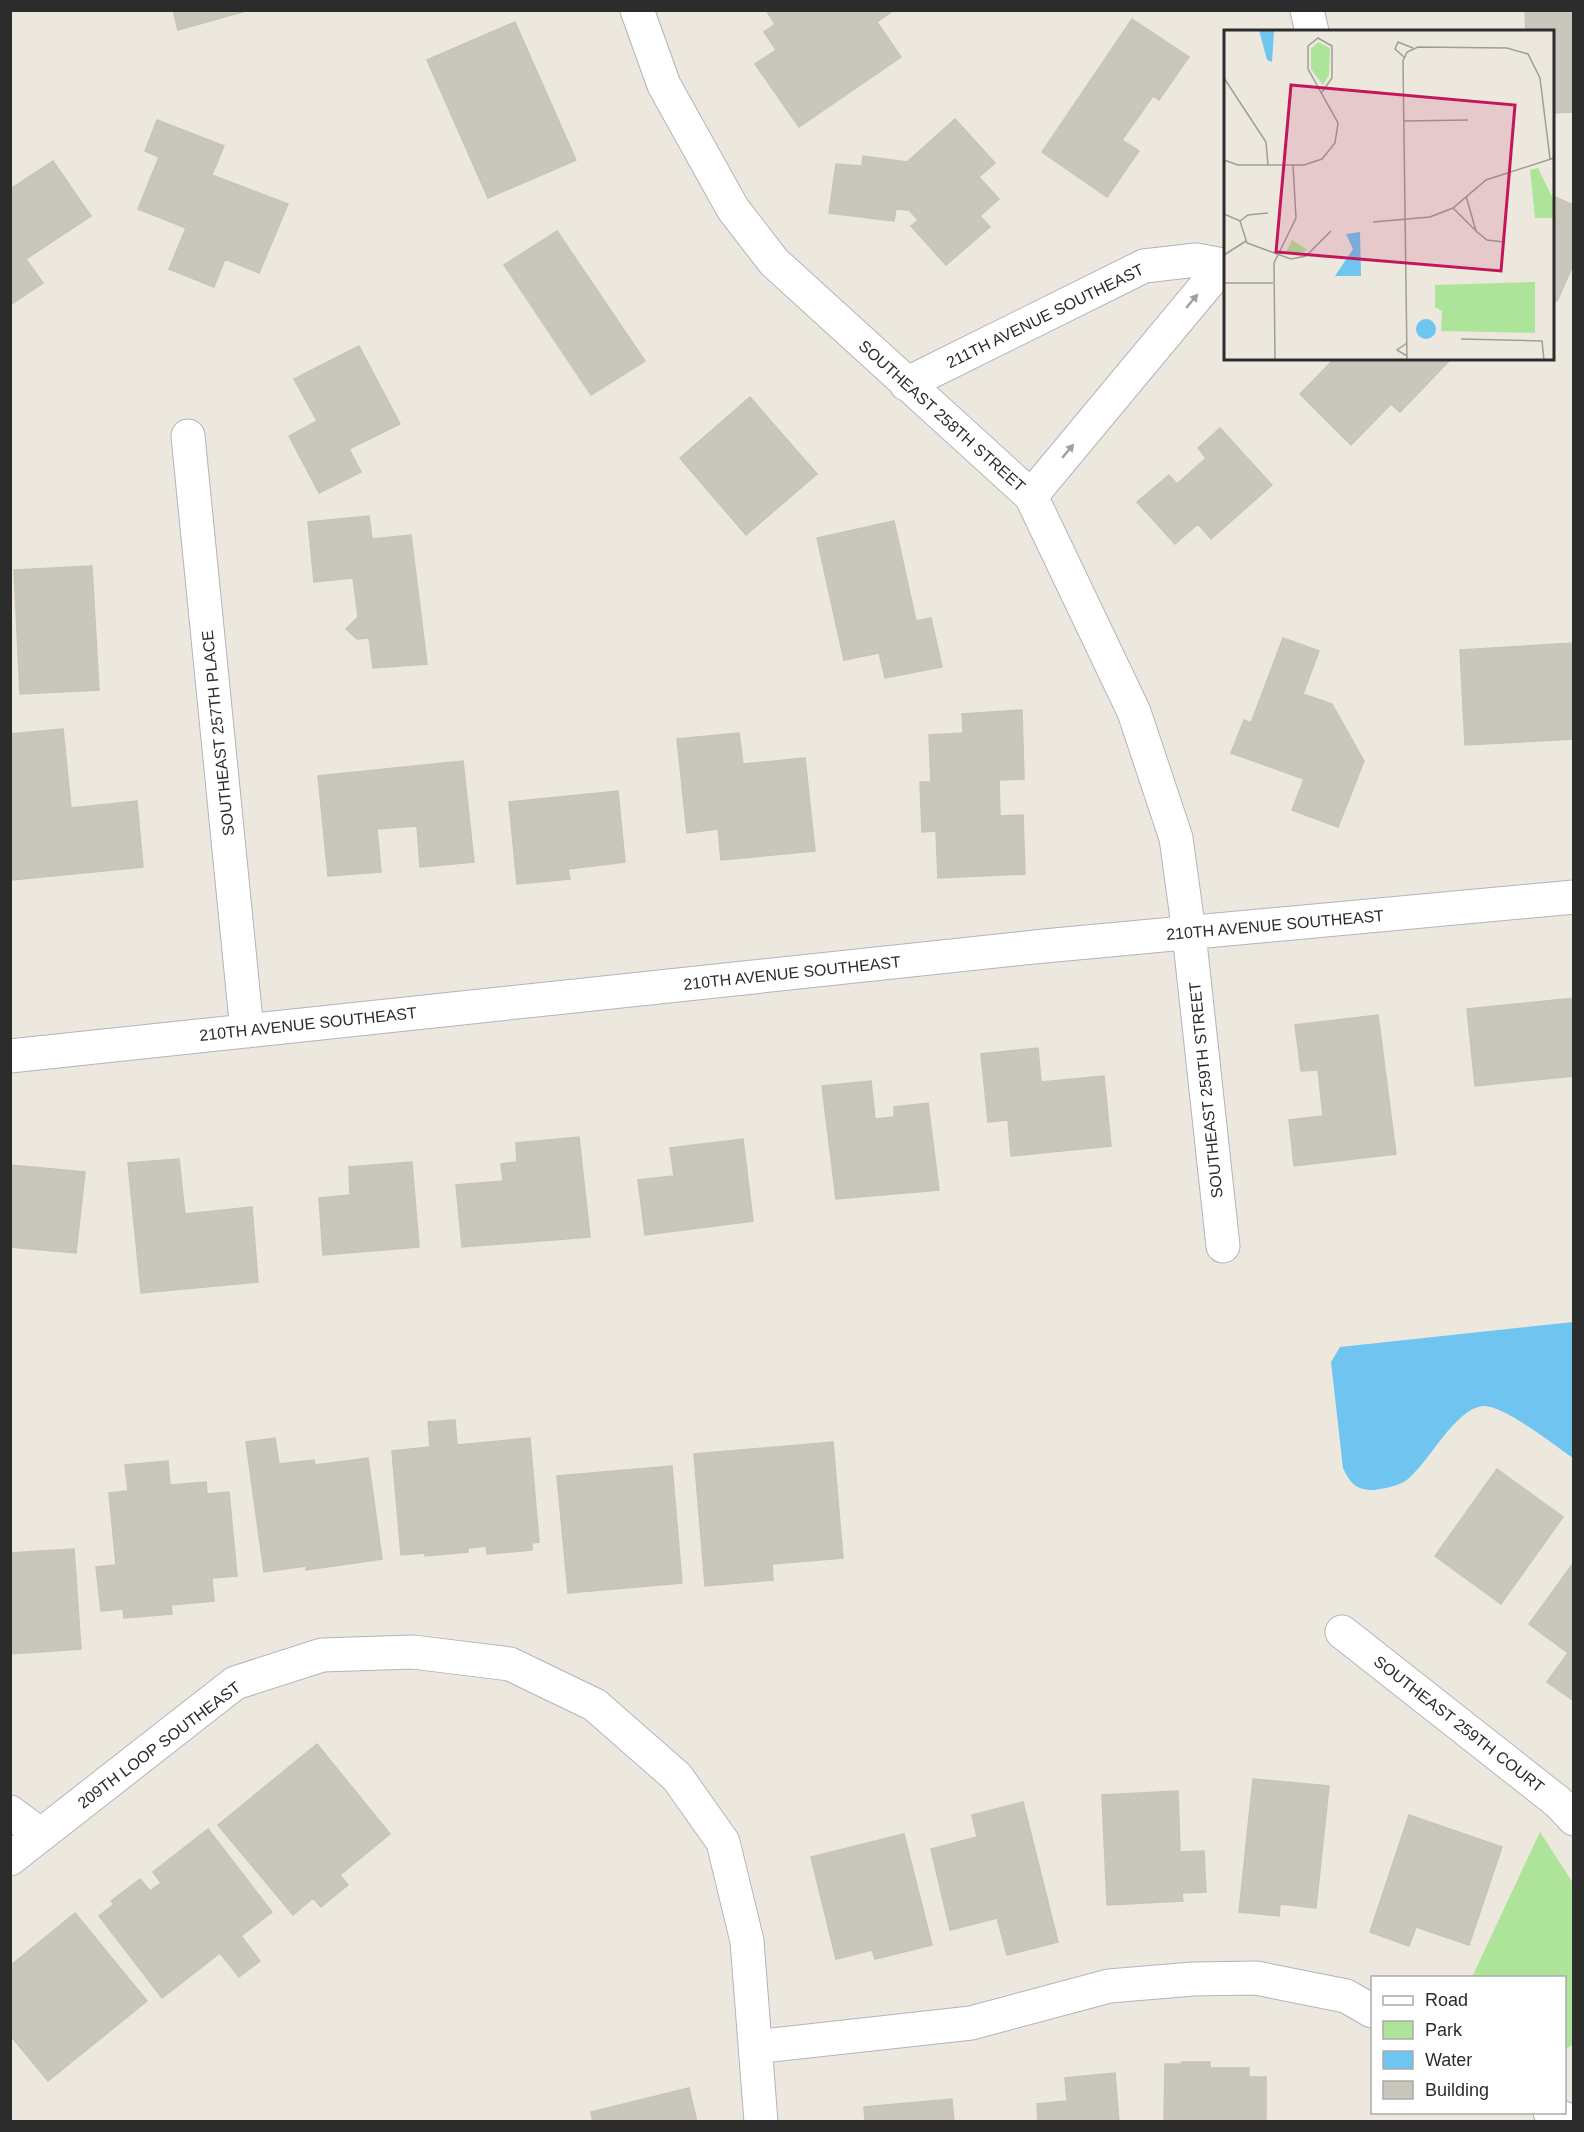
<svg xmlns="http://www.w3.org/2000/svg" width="1584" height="2132" font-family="Helvetica,sans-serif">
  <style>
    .green { fill: #aee49a }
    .water { fill: #70c5f0 }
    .building { fill: #c9c6bc; stroke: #c9c4b7; stroke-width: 1.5 }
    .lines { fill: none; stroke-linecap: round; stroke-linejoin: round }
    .minor-casing { stroke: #b2b3bf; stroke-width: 35 }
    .minor { stroke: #fff; stroke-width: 33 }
    .oneway { fill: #a0a0a0 }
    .labels { text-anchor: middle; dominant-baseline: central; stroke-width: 6; stroke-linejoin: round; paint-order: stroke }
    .street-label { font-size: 16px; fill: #2c2c2c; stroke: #fff }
    .inset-road { fill: none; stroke: #a09d97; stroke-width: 1.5 }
    .view { fill: #c2185b; fill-opacity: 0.15; stroke: #c2185b; stroke-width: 3 }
    .inset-edge { fill: none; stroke: #2c2c2c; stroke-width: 3 }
  </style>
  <rect width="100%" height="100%" fill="#ede8de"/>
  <path class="green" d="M1540 1832 1573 1883V2044L1565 2050 1564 1978 1472 1977Z"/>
  <path class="water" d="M1573 1322V1458C1554 1445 1504 1405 1483 1406 1456 1408 1428 1463 1408 1479 1400 1486 1383 1489 1373 1490 1356 1490 1350 1483 1343 1468L1331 1362 1340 1347Z"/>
  <path class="building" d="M173 10H249L178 30Z
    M766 10H890L891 12 877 22 901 57 799 127 755 64 776 50 764 32 775 24Z
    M1525 10H1574V112L1552 113V32H1526Z
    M1132 19 1189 57 1159 100 1153 96 1122 140 1139 151 1107 197 1042 152Z
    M515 22 576 160 488 198 427 60Z
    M955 119 995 163 979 177 999 199 980 216 990 227 946 265 911 226 918 220 909 210 896 209 894 221 829 213 836 164 862 166 863 156 907 162Z
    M157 120 224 146 212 175 288 204 259 273 225 259 214 287 169 269 186 228 138 209 159 157 145 151Z
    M53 161 91 216 26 259 43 283 10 305V185L12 188Z
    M1552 196 1574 205V263L1557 301 1552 299Z
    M557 231 645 361 591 395 504 265Z
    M359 346 400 424 349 449 361 472 319 493 289 436 317 421 294 379Z
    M1335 358H1452L1400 412 1391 404 1351 445 1300 394Z
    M750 397 817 474 746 535 680 458Z
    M1220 428 1272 485 1211 539 1198 524 1175 544 1137 502 1169 475 1177 484 1206 458 1198 448Z
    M369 516 372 539 411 535 427 664 373 668 369 638 357 639 346 629 358 617 353 578 314 582 308 522Z
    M894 521 916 621 931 618 942 667 885 678 879 653 844 660 817 538Z
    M92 566 99 690 20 694 14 570Z
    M1283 638 1319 651 1303 694 1332 704 1364 761 1338 827 1292 810 1304 779 1231 753 1244 720 1251 723Z
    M1573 643 1574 739 1465 745 1460 650Z
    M1022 710 1024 779 999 780 1000 816 1023 815 1025 874 938 878 936 831 922 832 920 782H931L929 735 963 733 962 714Z
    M63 729 71 808 137 801 143 867 12 880 10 865V734Z
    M739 733 743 764 805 758 815 851 721 860 718 829 687 833 677 739Z
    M463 761 474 862 420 867 417 826 377 829 381 872 328 876 318 776Z
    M618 791 625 862 568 869 570 879 517 884 509 802Z
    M1574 998V1076L1475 1086 1467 1009Z
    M1378 1015 1396 1154 1294 1166 1289 1120 1323 1116 1318 1070 1301 1071 1295 1025Z
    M1038 1048 1041 1082 1104 1076 1111 1146 1011 1156 1008 1120 988 1122 981 1054Z
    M871 1081 875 1119 894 1117V1107L928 1103 939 1190 836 1199 822 1086Z
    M579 1137 590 1237 462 1247 456 1185 503 1181 501 1164 517 1162 516 1143Z
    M743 1139 753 1221 645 1235 638 1180 674 1176 670 1148Z
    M179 1159 185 1214 252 1207 258 1282 141 1293 128 1163Z
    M412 1162 419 1247 323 1255 319 1198 350 1195 349 1167Z
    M10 1165 85 1172 76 1253 10 1247Z
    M455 1420 457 1445 530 1438 539 1542 532 1543V1550L487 1554 486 1546 468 1548V1552L425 1556V1553L401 1555 392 1451 430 1447 428 1422Z
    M275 1438 279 1464 314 1460 315 1465 368 1458 382 1559 306 1570V1566L264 1572 246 1442Z
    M833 1442 843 1558 772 1564 773 1580 705 1586 694 1454Z
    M168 1461 170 1485 206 1482 207 1494 229 1492 237 1576 212 1578 214 1601 171 1605 172 1614 124 1618 123 1609 101 1611 96 1567 116 1565 109 1493 128 1491 125 1465Z
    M672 1466 682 1583 568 1593 557 1476Z
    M1497 1469 1563 1517 1501 1604 1435 1556Z
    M74 1549 81 1649 10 1654V1553Z
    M1574 1562V1701L1547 1682 1568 1653 1529 1624Z
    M317 1744 390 1834 340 1875 348 1885 321 1907 313 1898 293 1915 218 1825Z
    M1253 1779 1329 1786 1316 1908 1280 1904 1279 1916 1239 1912Z
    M1178 1791 1180 1852 1204 1851 1206 1892 1182 1893 1183 1901 1107 1905 1102 1795Z
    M1023 1802 1058 1942 1007 1955 997 1918 950 1930 931 1849 977 1837 972 1815Z
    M1409 1815 1502 1847 1469 1945 1416 1927 1409 1946 1370 1932Z
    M208 1829 272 1912 241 1936 260 1961 239 1977 220 1953 162 1998 99 1916 114 1904 111 1901 140 1879 150 1891 161 1883 153 1872Z
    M904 1834 932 1945 875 1959 872 1950 836 1959 811 1857Z
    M75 1913 147 2001 48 2081 10 2035V1966Z
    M1182 2062H1210V2068H1249V2077H1266V2120L1164 2122 1165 2064H1182Z
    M1115 2073 1119 2122H1038L1037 2104 1067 2101 1065 2078Z
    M689 2088 697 2122H593L591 2112Z
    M952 2099 954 2122H865L864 2107Z"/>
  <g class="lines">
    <defs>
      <path id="minor" d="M637 10 664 85 733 209 774 262 1031 496 1134 712 1176 838 1189 933 1223 1246
        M1307 10 1312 32
        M906 384 1144 266 1196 260 1223 265 1031 496
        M188 436 247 1031
        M10 1056 1044 946 1574 897
        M1342 1632 1558 1802 1574 1819
        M10 1812 41 1835
        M10 1859 235 1683 322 1655 413 1652 510 1664 595 1705 677 1777 723 1842 747 1941 761 2122
        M755 2047 971 2023 1109 1986 1193 1979 1256 1978 1346 1996 1372 2011
        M1550 2112 1572 2122"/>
    </defs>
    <use href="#minor" class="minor-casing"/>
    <use href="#minor" class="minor"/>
  </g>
  <defs><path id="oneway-solid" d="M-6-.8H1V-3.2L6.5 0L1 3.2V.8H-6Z" transform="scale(1.5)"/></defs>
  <g class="oneway">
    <use href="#oneway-solid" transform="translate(1192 301) rotate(-50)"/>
    <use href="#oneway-solid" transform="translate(1068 451) rotate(-50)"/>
  </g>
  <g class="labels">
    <g class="street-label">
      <text transform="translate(1045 316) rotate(-26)">211TH AVENUE SOUTHEAST</text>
      <text transform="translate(942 416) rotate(42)">SOUTHEAST 258TH STREET</text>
      <text transform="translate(218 733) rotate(-96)">SOUTHEAST 257TH PLACE</text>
      <text transform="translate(1275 925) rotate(-5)">210TH AVENUE SOUTHEAST</text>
      <text transform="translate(792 973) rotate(-6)">210TH AVENUE SOUTHEAST</text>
      <text transform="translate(308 1024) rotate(-6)">210TH AVENUE SOUTHEAST</text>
      <text transform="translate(1206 1090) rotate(-96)">SOUTHEAST 259TH STREET</text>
      <text transform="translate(1459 1724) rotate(38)">SOUTHEAST 259TH COURT</text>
      <text transform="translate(159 1745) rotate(-37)">209TH LOOP SOUTHEAST</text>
    </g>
  </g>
  <g transform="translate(1224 30)">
    <rect width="330" height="330" fill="#ede8de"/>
    <path d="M94 12 106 18 105 45 99 55 87 39V19ZM314 138 330 171V188H311L306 140ZM68 210 84 220 74 224 62 222ZM311 252V303L217 301 218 281 211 277V255Z" fill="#aee49a"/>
    <path d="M35 0H50L48 32 43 30ZM136 202 137 246H111L129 219 122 204ZM192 299a10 10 0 1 1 20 0a10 10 0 1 1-20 0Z" fill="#70c5f0"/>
    <path class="inset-road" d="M180 27 171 19 174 12 189 18M0 48 42 112 44 135M180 91 244 90M0 130 14 135H80L98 129 111 113 114 93 84 39V16L94 8 108 16V48L98 62M229 178 252 201 242 166M0 184 16 191 24 185 44 183M16 191 23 213 67 229 82 226 107 201M149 192 206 187 229 178 262 150 330 128M252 201 263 210 280 212M0 225 22 211M0 253H49M237 309 318 311 320 330M183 313 173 320 183 326M51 330 50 233 72 188 69 135M183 330 179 31 183 22 194 17 283 18 304 24 316 48 326 129"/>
    <path class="view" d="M67 55 291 75 277 241 52 222Z"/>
    <rect width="330" height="330" class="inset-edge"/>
  </g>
  <rect width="1584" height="2132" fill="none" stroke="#2c2c2c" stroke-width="24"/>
  <rect x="1371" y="1976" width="195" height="138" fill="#ffffff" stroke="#ababab" stroke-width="1.5"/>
  <rect x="1383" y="1996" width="30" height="9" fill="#ffffff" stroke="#ababab" stroke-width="1.5"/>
  <text x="1425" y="2006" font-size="18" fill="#2c2c2c">Road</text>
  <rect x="1383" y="2021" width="30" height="18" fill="#aee49a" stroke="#ababab" stroke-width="1.5"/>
  <text x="1425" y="2036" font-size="18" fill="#2c2c2c">Park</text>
  <rect x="1383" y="2051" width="30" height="18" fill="#70c5f0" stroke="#ababab" stroke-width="1.5"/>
  <text x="1425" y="2066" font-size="18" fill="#2c2c2c">Water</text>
  <rect x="1383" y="2081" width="30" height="18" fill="#c9c6bc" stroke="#ababab" stroke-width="1.5"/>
  <text x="1425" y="2096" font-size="18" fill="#2c2c2c">Building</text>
</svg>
